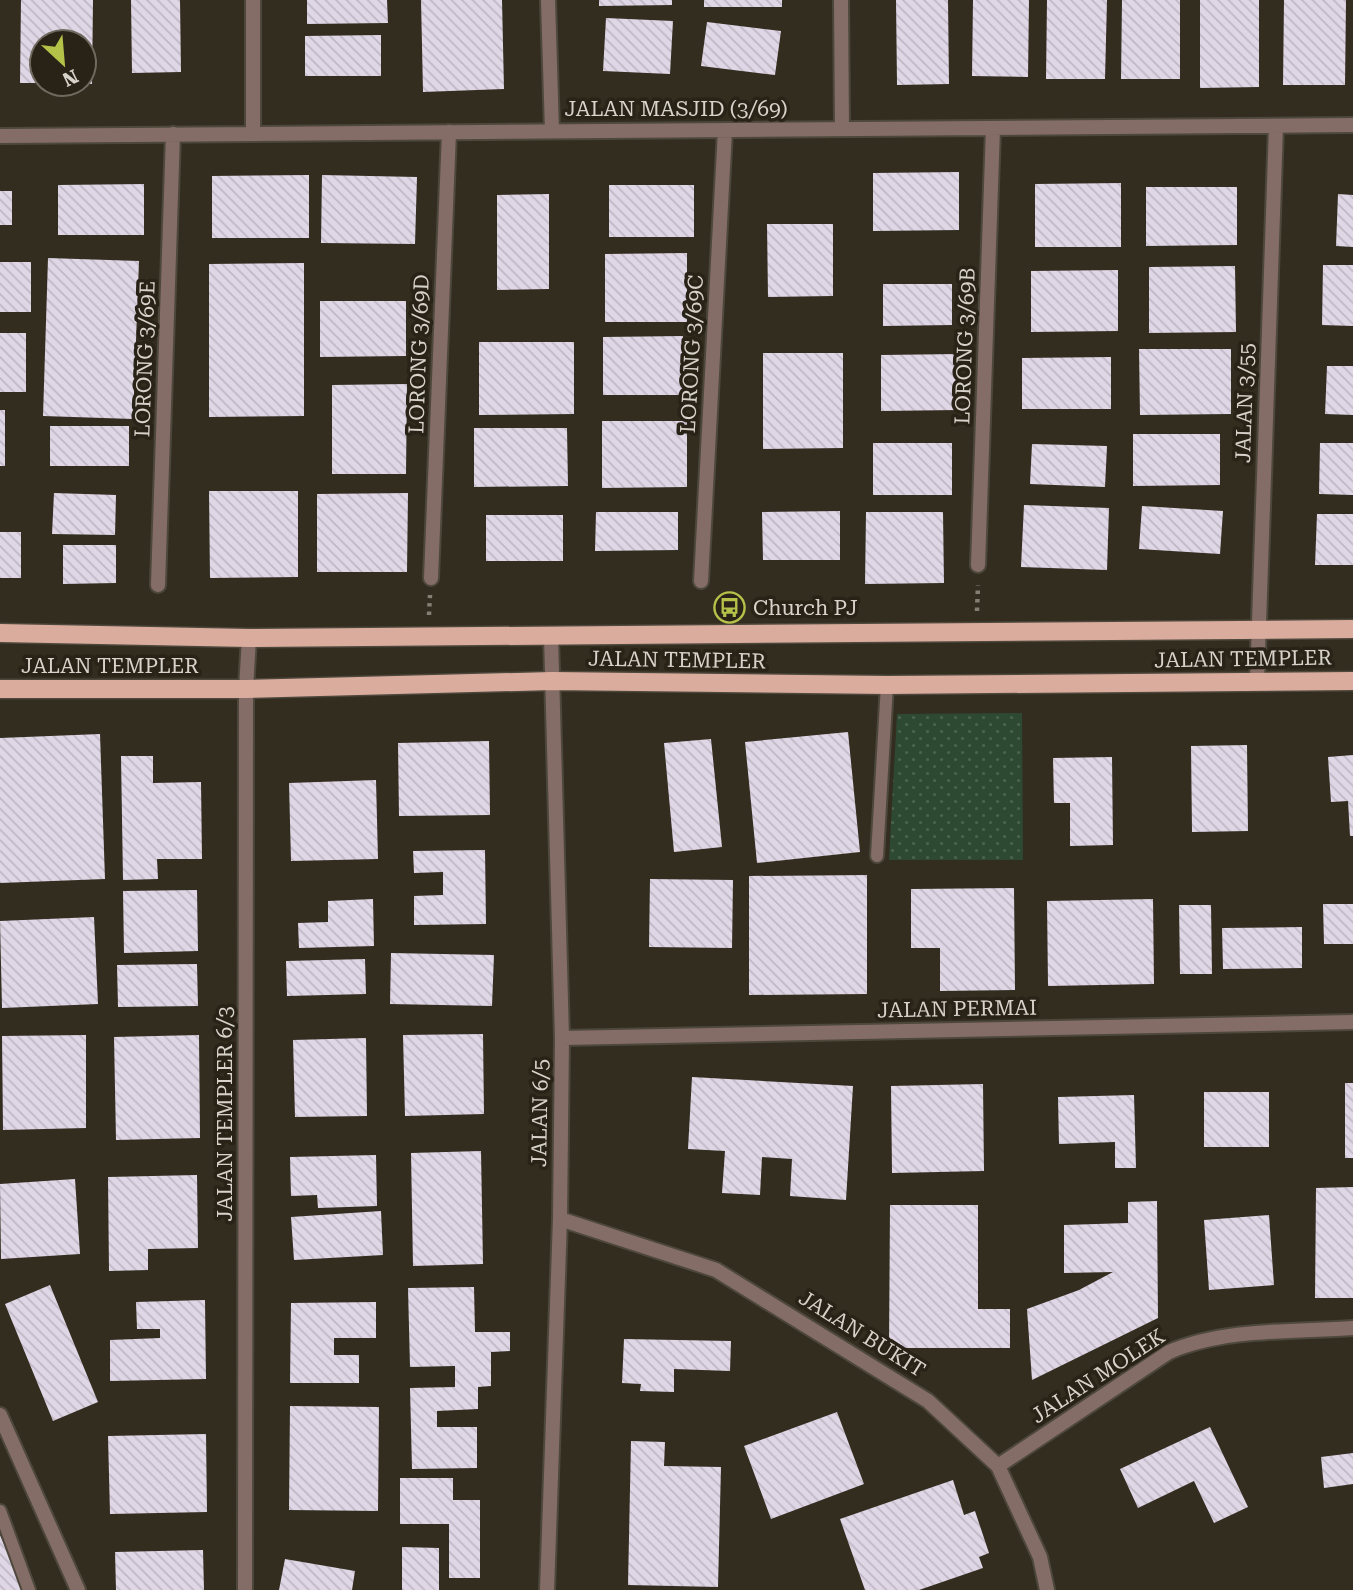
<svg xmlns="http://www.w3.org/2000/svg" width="1353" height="1590" font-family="'Roboto Serif',serif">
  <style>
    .grass { fill: url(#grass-dots) }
    .building { fill: url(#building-back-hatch) }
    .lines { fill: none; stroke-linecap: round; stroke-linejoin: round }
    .service-casing { stroke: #4d483b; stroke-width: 16 }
    .minor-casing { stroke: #4d483b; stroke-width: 18 }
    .primary-casing { stroke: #4d483b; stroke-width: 21 }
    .path { stroke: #847f74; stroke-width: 4.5; stroke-dasharray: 3.5 5; stroke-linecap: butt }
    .service { stroke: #846d66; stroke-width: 12 }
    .minor { stroke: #846d66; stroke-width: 14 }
    .primary { stroke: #daac9e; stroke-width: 18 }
    .labels { text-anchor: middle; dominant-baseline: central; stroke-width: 7; stroke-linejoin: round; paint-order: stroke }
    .street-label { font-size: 21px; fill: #d7d3cb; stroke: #292317 }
    .poi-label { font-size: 21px; fill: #d7d3cb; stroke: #292317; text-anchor: start }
  </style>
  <defs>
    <pattern id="grass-dots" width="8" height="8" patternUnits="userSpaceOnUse" patternTransform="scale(1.75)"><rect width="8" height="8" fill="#2d4931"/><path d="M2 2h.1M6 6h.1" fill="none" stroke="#4b624e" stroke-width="1.8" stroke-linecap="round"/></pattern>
    <pattern id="building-back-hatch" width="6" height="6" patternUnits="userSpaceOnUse" patternTransform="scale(1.75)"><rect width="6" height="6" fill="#dfd6e6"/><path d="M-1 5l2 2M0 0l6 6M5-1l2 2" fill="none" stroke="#bfb8c4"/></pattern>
  </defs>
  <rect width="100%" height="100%" fill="#332d20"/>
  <path class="grass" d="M1022 713 1023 860H889L897 714Z"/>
  <path class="building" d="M21 0H93L92 84 84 83V42H42V83H20Z
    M131 0H180L181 72 132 73Z
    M307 0H387L388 23 307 24Z
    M421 0H502L504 89 423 92Z
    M599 0H672V5L599 6Z
    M704 0H782V7H704Z
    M896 0H948L949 84 897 85Z
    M973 0H1029L1028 77 972 76Z
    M1047 0H1107L1105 79H1046Z
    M1122 0H1180V79H1121Z
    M1200 0H1259V87L1200 88Z
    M1284 0H1346L1345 85H1283Z
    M606 18 673 21 670 74 603 71Z
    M707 22 781 31 775 75 701 66Z
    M381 35V76H305V36Z
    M959 172V230L873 231V173Z
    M309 175V238H212V176Z
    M322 175 417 177 415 244 321 243Z
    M1121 183V247H1035V184Z
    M144 184V235H58V185Z
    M609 185H694V237H609Z
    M1146 187H1237V245L1146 246Z
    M0 191H12V225H0Z
    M549 194V289L497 290V195Z
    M1338 194 1353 195V247L1336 246Z
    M767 224H833V296L768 297Z
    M687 253V322H605V254Z
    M48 258 139 261 133 419 43 416Z
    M0 262H31V312H0Z
    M304 263V416L209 417V264Z
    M1323 265H1353V326L1322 325Z
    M1235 266 1236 332 1149 333V267Z
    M1118 270V331L1031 332V271Z
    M883 284H952V325L883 326Z
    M320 301H406V356L320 357Z
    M0 333H26V392H0Z
    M683 336V395H603V337Z
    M479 342H574V414L479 415Z
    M1139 349H1231V414L1140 415Z
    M763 353H843V448L763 449Z
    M958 354V410L881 411V355Z
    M1111 357V409H1022V358Z
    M1327 366H1353V415L1325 414Z
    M407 384 406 474H332V385Z
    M0 410H5V466H0Z
    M602 421H687V487L602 488Z
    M50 426H129V466H50Z
    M474 428H567L568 486 474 487Z
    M1133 434H1220V485L1133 486Z
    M873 443H952V495H873Z
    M1320 443H1353V495L1319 494Z
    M1032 444 1107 446 1105 487 1030 484Z
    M209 491H298V577L210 578Z
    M54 493 116 495 115 535 52 534Z
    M408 493 407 572H317V494Z
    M1024 505 1109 508 1107 570 1021 567Z
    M1142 506 1223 511 1220 554 1139 549Z
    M840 511V560H763L762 512Z
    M596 512H678V550L595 551Z
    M866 512H943L944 583 865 584Z
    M1317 514H1353V565H1315Z
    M486 515H563V561H486Z
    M0 532H21V578H0Z
    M63 545H116V583L63 584Z
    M848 732 860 852 757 863 745 742Z
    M100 734 105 879 0 883V738Z
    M711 739 722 847 674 852 664 743Z
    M489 741 490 815 399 816 398 743Z
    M1247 745 1248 831 1192 832 1191 746Z
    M1353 755V836H1350L1348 801 1331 802 1328 757Z
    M121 756H153V783L201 782 202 859H157L158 879 123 880Z
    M1112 757 1113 845 1070 846V803H1054L1053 758Z
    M376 780 378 859 291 861 289 783Z
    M485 850 486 924 414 925V896L443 895V872L414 873 413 851Z
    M867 875V994L749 995V876Z
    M650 879 733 880 732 948 649 947Z
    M1014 888 1015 990 940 991V948H911V889Z
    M197 890 198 951 124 953 123 891Z
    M373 899 374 946 299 948 298 923 328 922V901Z
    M1153 899 1154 984 1048 986 1047 901Z
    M1323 904H1353V944H1324Z
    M1179 905H1211L1212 974H1180Z
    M94 917 98 1004 2 1008 0 921Z
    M1302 927V968L1223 969 1222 928Z
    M391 953 494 955 492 1006 390 1004Z
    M365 959 366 994 287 996 286 961Z
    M197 964 198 1006 118 1007 117 965Z
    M483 1034 484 1114 405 1116 403 1035Z
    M86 1035V1128L3 1130 2 1036Z
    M199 1035 200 1138 116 1140 114 1037Z
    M366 1038 367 1116 295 1117 293 1040Z
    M692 1077 853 1086 846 1200 790 1196 792 1159 762 1157 760 1195 722 1193 725 1151 688 1149Z
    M1345 1083H1353V1158H1345Z
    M983 1084 984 1171 892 1173 891 1086Z
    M1204 1092H1269V1147H1204Z
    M1134 1095 1136 1168H1115V1142L1059 1144 1058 1097Z
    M481 1151 483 1264 413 1266 411 1153Z
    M376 1155 377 1206 318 1208 317 1195 291 1196 290 1157Z
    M197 1175 198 1248 148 1249V1270L109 1271 108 1177Z
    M75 1179 80 1254 1 1259 0 1184Z
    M1353 1187V1298H1315L1316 1188Z
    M1157 1201 1158 1318 1032 1380 1027 1309 1079 1290 1113 1272 1064 1273V1225L1128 1223V1202Z
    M890 1205H978V1309H1010V1348H889Z
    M381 1211 383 1255 294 1260 291 1217Z
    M1269 1215 1274 1285 1209 1290 1204 1220Z
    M50 1285 98 1402 53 1421 5 1304Z
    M474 1287 475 1332H510V1351L491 1352V1386L478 1387V1409L437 1411V1427H477V1468L412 1469 410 1388 455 1387V1366L410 1367 408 1288Z
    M205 1300 206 1379 110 1381V1340L160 1338V1329H137L136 1302Z
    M376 1302V1338H334V1355H359V1383H290L291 1303Z
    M624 1339 731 1341 730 1371 674 1369V1392L640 1391 641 1384 622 1383Z
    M290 1406 379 1407 378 1511 289 1510Z
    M837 1412 864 1484 771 1519 744 1446Z
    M1210 1427 1248 1507 1214 1523 1194 1481 1138 1508 1120 1469Z
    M206 1434 207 1512 110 1514 108 1436Z
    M631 1441 665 1442 664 1466 721 1467 718 1587 628 1585Z
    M1353 1453V1484L1324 1488 1321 1457Z
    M400 1478H453V1500H480V1578H449V1524H400Z
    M953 1480 964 1515 975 1511 989 1553 979 1557 983 1568 919 1590H865L840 1519Z
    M0 1535 24 1590H0Z
    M402 1547 439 1548V1590H402Z
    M203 1550 204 1590H116L115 1552Z
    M285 1559 355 1571 352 1590H279Z"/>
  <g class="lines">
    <defs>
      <path id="service" d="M877 856 887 685
        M0 1511 29 1590"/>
      <path id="minor" d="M253 0V134
        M548 0 552 131
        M841 0 842 129
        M0 136 1353 125
        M978 565 993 128
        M431 578 449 132
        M701 581 725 130
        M158 585 173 134
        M1257 681 1276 126
        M562 1038 1353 1022
        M560 1219 716 1270 928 1401 998 1466 1040 1557 1047 1590
        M0 1415 78 1590
        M998 1466 1169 1352C1224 1328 1294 1332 1353 1328
        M245 1590 246 689 249 638
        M547 1590 560 1219 562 1038 551 636"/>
      <path id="primary" d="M0 633 249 638 1353 629
        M0 689H246L552 681 887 685 1353 681"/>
    </defs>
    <use href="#service" class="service-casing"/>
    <use href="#minor" class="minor-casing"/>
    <use href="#primary" class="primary-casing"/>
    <path class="path" d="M977 611 978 585
      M429 615 430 595"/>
    <use href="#service" class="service"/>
    <use href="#minor" class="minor"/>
    <use href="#primary" class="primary"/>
  </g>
  <defs>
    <symbol id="bus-ring" viewBox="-11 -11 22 22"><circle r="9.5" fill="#292317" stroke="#b4c24a" stroke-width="1.5"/><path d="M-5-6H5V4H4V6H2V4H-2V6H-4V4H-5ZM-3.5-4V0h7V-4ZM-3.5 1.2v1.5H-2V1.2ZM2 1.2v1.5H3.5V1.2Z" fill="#b4c24a"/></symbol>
  </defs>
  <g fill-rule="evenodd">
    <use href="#bus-ring" x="712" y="590" width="35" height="35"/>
  </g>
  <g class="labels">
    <g class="street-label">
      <text x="676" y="109">JALAN MASJID (3/69)</text>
      <text transform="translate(965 346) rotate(-88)">LORONG 3/69B</text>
      <text transform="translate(419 354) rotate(-88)">LORONG 3/69D</text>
      <text transform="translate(692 354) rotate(-87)">LORONG 3/69C</text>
      <text transform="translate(145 359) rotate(-88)">LORONG 3/69E</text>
      <text transform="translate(1245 403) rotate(-88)">JALAN 3/55</text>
      <text transform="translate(1243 659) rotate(-1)">JALAN TEMPLER</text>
      <text transform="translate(677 660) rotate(1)">JALAN TEMPLER</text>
      <text x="110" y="666">JALAN TEMPLER</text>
      <text transform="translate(957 1009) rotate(-1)">JALAN PERMAI</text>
      <text transform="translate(540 1113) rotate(-89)">JALAN 6/5</text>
      <text transform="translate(225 1114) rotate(-90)">JALAN TEMPLER 6/3</text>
      <text transform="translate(862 1334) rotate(32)">JALAN BUKIT</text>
      <text transform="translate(1098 1376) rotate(-33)">JALAN MOLEK</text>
    </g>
    <g class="poi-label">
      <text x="753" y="608">Church PJ</text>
    </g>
  </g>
  <g transform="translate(63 63) rotate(154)"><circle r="33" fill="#292317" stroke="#6f695f" stroke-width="2"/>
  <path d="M0-5L12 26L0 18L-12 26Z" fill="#b4c24a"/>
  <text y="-10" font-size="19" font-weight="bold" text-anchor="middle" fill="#d7d3cb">N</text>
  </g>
</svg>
